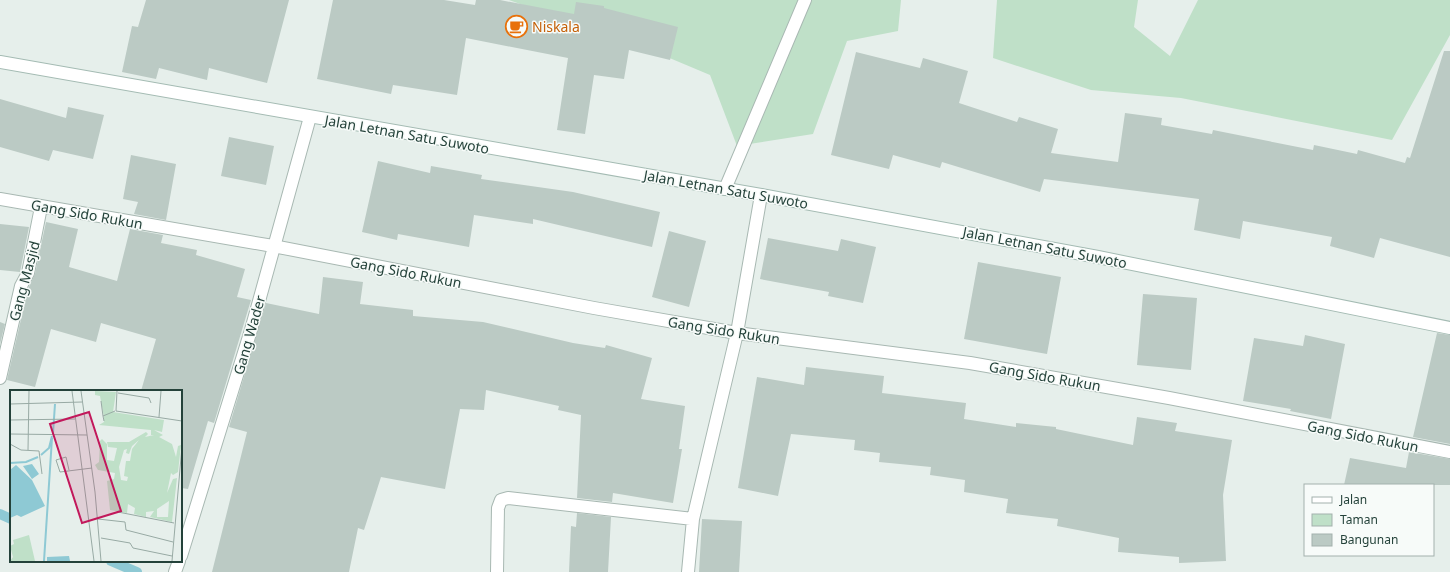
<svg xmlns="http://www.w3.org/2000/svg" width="1450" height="572" font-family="'Noto Sans',sans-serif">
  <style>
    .green { fill: #bfe0c8 }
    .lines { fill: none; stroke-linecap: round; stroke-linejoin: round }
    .stream { stroke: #8ec9d4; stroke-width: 10 }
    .building { fill: #bbcac4 }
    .service-casing { stroke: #a8b8b2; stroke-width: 14 }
    .minor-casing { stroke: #a8b8b2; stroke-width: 14 }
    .secondary-casing { stroke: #a4bbb3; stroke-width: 14 }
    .service { stroke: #fff; stroke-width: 12 }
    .minor { stroke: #fff; stroke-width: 12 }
    .secondary { stroke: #fff; stroke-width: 12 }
    .labels { text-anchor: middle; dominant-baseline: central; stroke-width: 3; stroke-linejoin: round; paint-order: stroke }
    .food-label { font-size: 14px; fill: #c56008; stroke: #f7fbf9; text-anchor: start }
    .street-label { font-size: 14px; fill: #24423a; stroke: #f7fbf9 }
    .inset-river { fill: none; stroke: #8ec9d4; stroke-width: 2 }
    .inset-road { fill: none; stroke: #98aaa4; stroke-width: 1 }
    .view { fill: #c2185b; fill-opacity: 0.15; stroke: #c2185b; stroke-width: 2 }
    .inset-edge { fill: none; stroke: #24423a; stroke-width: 2 }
  </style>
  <rect width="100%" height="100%" fill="#e6efeb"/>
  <path class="green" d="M509 0H901L898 31 847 41 813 134 737 146 710 75 660 54Z
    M997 0H1138L1134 27 1170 56 1198 0H1450V35L1392 140 1181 98 1091 90 993 58Z"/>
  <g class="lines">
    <path class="stream" d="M0 514 11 519
      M111 561 137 572"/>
  </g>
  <path class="building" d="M146 0H289L267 83 209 68 207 80 159 68 156 79 122 72 132 26 138 27Z
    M333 0H444L475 5 476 0H500L574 14 576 2 604 6V8L678 27 670 60 629 50 624 79 594 75 585 134 557 130 568 58 466 38 457 95 393 85 391 94 317 79Z
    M1444 51H1450V257L1380 238 1374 258 1330 246 1332 237 1243 221 1240 239 1194 230 1199 199 1044 179 1040 192 942 162 940 168 893 155 889 169 831 155 856 52 920 68 923 58 968 71 959 103 1017 122 1019 117 1058 129 1051 153 1118 162 1125 113 1162 118 1161 125 1212 134 1213 130 1313 150 1314 145 1357 154 1358 150 1405 163 1407 157 1410 158Z
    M0 99 66 118 68 107 104 115 93 159 53 150 49 161 0 147Z
    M229 137 274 146 266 185 221 176Z
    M131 155 176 164 166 220 134 214 138 202 123 199Z
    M378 161 430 173 431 166 482 175 481 179 573 192 660 212 652 247 533 219V224L474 215 469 247 398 234 397 240 362 232Z
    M46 222 78 229 69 267 117 281 130 229 163 235 161 243 197 250 196 255 245 269 237 297 251 300 214 423 208 421 188 489 181 488V391H141L156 339 101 323 96 342 51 329 35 387 7 380 28 289 35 274Z
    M0 224 29 227 20 272 0 270Z
    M669 231 706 241 689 307 652 297Z
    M768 238 838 251 841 239 876 247 863 303 828 296 829 292 760 279Z
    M978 262 1061 277 1047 354 964 339Z
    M323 277 363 282 360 304 413 310V316L483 322 573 343 605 348 606 345 652 358 641 399 685 406 679 449H682L673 503 613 493 612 502 577 498 581 415 558 410 559 406 486 390 484 410 460 409 445 489 381 477 364 530 358 528 349 572H212L247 432 229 427 266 303 319 314Z
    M1143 294 1197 298 1191 370 1137 365Z
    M0 322 5 324 0 344Z
    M1437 333 1450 335V444L1413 437Z
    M1305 335 1345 344 1331 419 1290 411 1291 409 1243 401 1254 338 1303 346Z
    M806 367 884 376 882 393 966 403 964 419 1016 427V423L1056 427V429L1133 445 1137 417 1177 423 1175 431 1232 440 1223 495 1226 561 1179 563V557L1118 552 1119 538 1057 526 1058 519 1006 513 1008 499 964 492 965 480 930 475 931 467 879 462 880 453 854 450 855 440 791 434 778 496 738 488 757 377 804 385Z
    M1409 452 1450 459V485H1344L1350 458 1406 468Z
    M577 513 611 517 608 572H569L571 526 576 527Z
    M702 519 742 521 739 572H699Z"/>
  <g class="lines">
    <defs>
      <path id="service" d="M725 189 805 0"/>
      <path id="minor" d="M0 199 273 246 594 308 737 333 970 363 1169 398 1450 452
        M0 378 21 286 28 273 41 207
        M181 556 251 330 310 117
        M175 572 179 561
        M497 572 498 508 501 500 508 498 693 519
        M688 572 693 519 737 333 761 195"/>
      <path id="secondary" d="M0 62 761 195 1098 257 1450 328"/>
    </defs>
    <use href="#service" class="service-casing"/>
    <use href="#minor" class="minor-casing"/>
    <use href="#secondary" class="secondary-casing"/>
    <use href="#service" class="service"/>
    <use href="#minor" class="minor"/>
    <use href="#secondary" class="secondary"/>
  </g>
  <defs>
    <symbol id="cafe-ring" viewBox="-11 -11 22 22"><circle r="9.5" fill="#f7fbf9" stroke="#e8710a" stroke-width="1.5"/><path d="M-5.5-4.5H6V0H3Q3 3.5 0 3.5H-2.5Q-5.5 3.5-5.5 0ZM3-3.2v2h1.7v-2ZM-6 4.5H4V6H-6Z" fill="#e8710a"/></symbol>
  </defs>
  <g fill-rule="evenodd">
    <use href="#cafe-ring" x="504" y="14" width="25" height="25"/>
  </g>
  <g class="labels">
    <g class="food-label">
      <text x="532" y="26">Niskala</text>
    </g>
    <g class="street-label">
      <text transform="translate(407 134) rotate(10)">Jalan Letnan Satu Suwoto</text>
      <text transform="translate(726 189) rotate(10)">Jalan Letnan Satu Suwoto</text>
      <text transform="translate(87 214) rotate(10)">Gang Sido Rukun</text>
      <text transform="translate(1045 247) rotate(11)">Jalan Letnan Satu Suwoto</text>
      <text transform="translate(406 272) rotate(11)">Gang Sido Rukun</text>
      <text transform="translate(24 281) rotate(-75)">Gang Masjid</text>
      <text transform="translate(724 330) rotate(9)">Gang Sido Rukun</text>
      <text transform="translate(249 335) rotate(-74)">Gang Wader</text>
      <text transform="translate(1045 376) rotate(10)">Gang Sido Rukun</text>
      <text transform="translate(1363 436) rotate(11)">Gang Sido Rukun</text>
    </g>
  </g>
  <g transform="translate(10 390)">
    <rect width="172" height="172" fill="#e6efeb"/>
    <path d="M85 1 106 2 103 22 154 30 152 42 144 40 153 45 149 47 162 54 166 67 168 56 171 55 168 82 163 85 161 83 157 103 163 89 167 88 162 132 140 127 144 121 136 122V127L124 124 125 118 118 114 117 123 100 120 97 91 104 89 105 83 88 80 85 75 89 72 90 51 92 49 97 54V70L104 71 107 58 98 57 97 52H119L136 42 138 44 135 47 144 45H141V40L89 35 94 32V27L90 6 85 5ZM129 50 122 59 120 71H116L114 86 118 87 117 91 111 90 109 77 114 60 117 59 116 63 119 64 122 56ZM159 111 158 127H147V119ZM19 145 25 171H0L3 167 0 156 4 154 3 150Z" fill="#bfe0c8" fill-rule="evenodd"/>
    <path d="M22 74 29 84 22 89 13 76ZM6 75 22 90 35 116 11 127 7 125 0 128V80ZM59 166 60 171H37V167Z" fill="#8ec9d4"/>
    <path class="inset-river" d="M43 43 45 14M31 65 39 58 42 46M0 73 16 72 28 67M34 171 42 48"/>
    <path class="inset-road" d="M62 1 84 171M71 1 85 102 91 171M107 1 106 21 172 31M108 3 139 8 141 13M91 11 93 26M0 14 72 12M149 27 151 1M0 30 65 29M94 31 93 26 105 21M0 44 77 45M0 54 11 60 29 61 32 84M18 60 19 1M59 80 56 67 46 70 50 82 82 78M108 122 164 133M88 129 115 132 116 140 163 152M91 148 120 153 123 158 162 166M162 171 172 56"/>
    <path class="view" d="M79 22 111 121 72 133 40 34Z"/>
    <rect width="172" height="172" class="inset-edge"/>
  </g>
  <rect x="1304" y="484" width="130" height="72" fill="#f7fbf9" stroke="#a3b1ad"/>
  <rect x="1312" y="497" width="20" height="6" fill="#ffffff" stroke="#a3b1ad"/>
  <text x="1340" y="504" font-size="12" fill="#24423a">Jalan</text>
  <rect x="1312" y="514" width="20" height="12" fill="#bfe0c8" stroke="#a3b1ad"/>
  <text x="1340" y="524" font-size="12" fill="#24423a">Taman</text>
  <rect x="1312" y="534" width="20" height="12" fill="#bbcac4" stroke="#a3b1ad"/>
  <text x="1340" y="544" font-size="12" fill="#24423a">Bangunan</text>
</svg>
